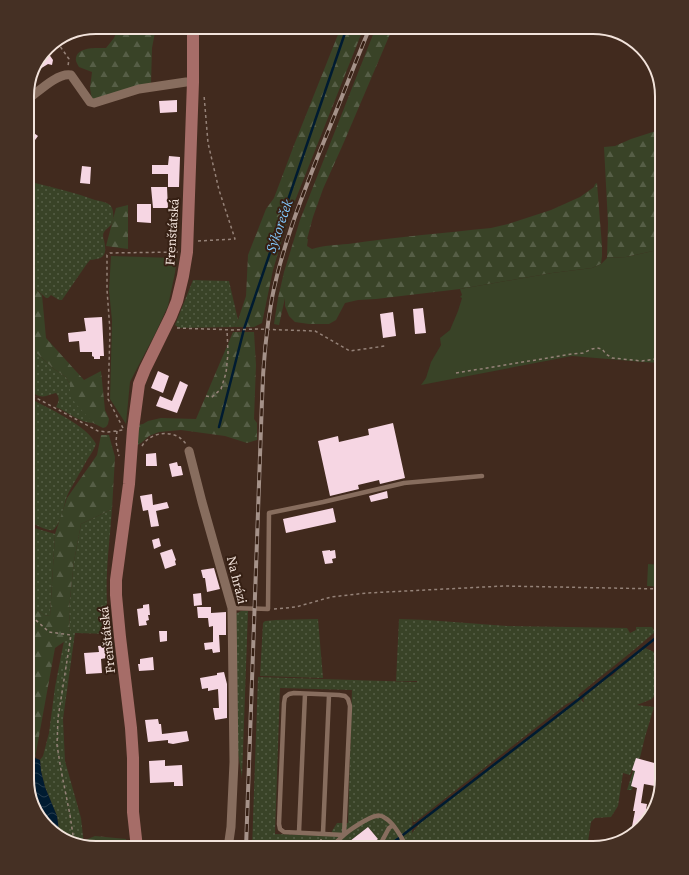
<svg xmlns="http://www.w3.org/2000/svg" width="689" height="875" font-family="'Source Serif 4',serif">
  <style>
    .grass { fill: url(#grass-dots); fill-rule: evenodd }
    .forest { fill: url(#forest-firs) }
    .garden { fill: #394327 }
    .water { fill: url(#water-waves) }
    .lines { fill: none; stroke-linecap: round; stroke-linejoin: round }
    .stream { stroke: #001b31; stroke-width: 2.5 }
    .building { fill: #f6d6e3 }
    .path { stroke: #958278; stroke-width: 1.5; stroke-dasharray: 3 3; stroke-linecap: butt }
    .service { stroke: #876d5e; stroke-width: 4.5 }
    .minor { stroke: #876d5e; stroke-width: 9 }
    .secondary { stroke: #a66d68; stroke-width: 12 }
    .rail-casing { stroke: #a59289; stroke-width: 4 }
    .rail { stroke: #362014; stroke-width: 2.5; stroke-dasharray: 8; stroke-linecap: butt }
    .labels { text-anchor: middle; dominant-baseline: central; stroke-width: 4; stroke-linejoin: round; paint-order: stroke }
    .street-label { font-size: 13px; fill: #f2e3db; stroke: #362014 }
    .water-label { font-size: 14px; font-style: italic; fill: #82c6fb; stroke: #362014 }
    .rim { fill: none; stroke: #f2e3db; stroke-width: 2 }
  </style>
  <defs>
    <pattern id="grass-dots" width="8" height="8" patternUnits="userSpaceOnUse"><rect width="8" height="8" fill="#394327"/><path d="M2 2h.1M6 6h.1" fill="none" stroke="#565e46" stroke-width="1.8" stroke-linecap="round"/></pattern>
    <pattern id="forest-firs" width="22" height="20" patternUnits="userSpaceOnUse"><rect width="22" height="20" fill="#394327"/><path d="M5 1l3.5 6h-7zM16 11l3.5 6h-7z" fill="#565e46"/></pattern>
    <pattern id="water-waves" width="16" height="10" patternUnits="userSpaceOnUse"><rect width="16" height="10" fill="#001b31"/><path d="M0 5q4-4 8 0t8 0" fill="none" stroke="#263c4e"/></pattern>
  </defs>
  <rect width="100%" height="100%" fill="#412a1e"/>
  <path class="grass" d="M35 183C55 188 76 193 95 200 100 201 106 202 110 205 112 207 113 210 113 213 114 217 113 222 111 225 106 230 101 232 104 240 107 254 105 259 90 260L86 265 62 300H59L51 295 48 298H46L35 288 27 276V195Z
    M193 280 229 281 238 320 234 327 179 328 175 325Z
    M27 332 30 347 54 369 66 377 70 385V390L93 423C81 423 67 412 56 407 59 401 60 398 56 393 52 394 49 395 46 396 39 398 33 393 27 389Z
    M27 397C46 407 87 425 96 444 94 450 90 455 87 460 84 465 82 470 79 474 75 482 69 490 66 499 64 506 60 526 53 530 48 532 34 523 27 522Z
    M112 509C109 551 102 593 111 634L75 633 63 719 65 761 81 818 84 845 62 839 60 837 57 816 45 787 41 771 40 760 43 756 49 733 55 687 64 641 68 639 70 633 69 609 74 561 81 524Z
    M27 526 55 534 50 616 44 615 27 603Z
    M241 611H248L242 778 236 740 235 614Z
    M318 619 323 678 260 676 263 623 265 621 276 620Z
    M399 619 427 620 507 626 627 628 630 633 636 630V627H652L655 632C630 654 603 674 578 695L583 702H584L583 700 585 695 595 688 608 677 612 676 615 673 617 670 628 660 645 648 654 652 658 651 659 647 662 645V684L652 699 637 705 654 707 645 737 632 790H627L638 755 630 775 623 773 618 806 611 817 595 818 591 822 587 848H414L411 843 405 848H367L378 839 368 827 341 848H314L316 846 314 843 311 846 313 848H252L258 677 417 682V681H396ZM280 688 352 690 348 823H337L332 831V836L275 834ZM576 699 577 701 516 748 420 823 412 833 413 811V821L414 822H415L565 705Z
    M27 771 40 810 41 820 39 817 27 779Z"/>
  <path class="forest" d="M119 27H156L152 48 151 84 92 100 90 88 92 72 79 67C78 65 75 61 76 58 78 46 98 48 106 48L114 38Z
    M341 27H364L289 216 273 270 262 323 254 327H234L238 320 246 296 248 255 266 209 274 198 294 145Z
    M376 27H393L344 142 323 189 313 217 307 239H308L307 246 312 249C324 245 336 245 348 244 396 237 443 233 491 228L508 224 551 210 580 197 594 187 595 184 597 183 602 246V256L601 264 592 268 552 273 460 289 376 299 358 300 345 303 336 320 329 324H309L295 322 289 316 285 306V298L279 325 274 324 278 298 284 272 300 220Z
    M662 129V249L626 257 607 258 608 223 604 147 615 146 631 139Z
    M128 205V249L106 246 116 208Z
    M27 276 35 288 42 295 46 338 84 380 101 371 104 400 105 410 109 419 108 424 106 427 103 428 93 423 87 416 75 403 71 395 70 390V385L66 377 54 369 30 347 27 332Z
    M233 332H254L256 365 254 419 257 423V440L247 443 225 436 181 430 159 432 149 436 141 443 137 445 138 425 143 424 148 421 161 418 196 419Z
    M101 435H109L115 457 112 509 81 524 74 561 69 609 70 633 68 639 55 648 35 758 27 740V603L44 615 50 616 55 534 67 498 97 455Z
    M95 836 126 839 127 848H96L84 845 83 841Z"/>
  <path class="garden" d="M662 249V363L643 362 572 356 421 385 426 378 431 362 441 345 440 338 450 330 458 311 462 298 460 297 462 295 460 289 552 273 592 268 601 264 607 258 626 257Z
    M111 256 177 258 175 273 168 306 156 332 130 382 126 424 110 399 112 321 109 290Z
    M648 564 662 565V587L647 586Z"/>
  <path class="water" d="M27 740 35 758 40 760 41 771 45 787 57 816 60 837 41 820 40 810 27 771Z"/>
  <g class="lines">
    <path class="stream" d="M219 427 244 329 347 27
      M386 848 574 703 662 633"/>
  </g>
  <path class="building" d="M46 50 53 60 52 65 48 64 32 74 34 66Z
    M177 100V112L160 113 159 101Z
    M27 128 38 136 27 151Z
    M169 156 180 157 179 187H168V174H152V165H168Z
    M82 166 91 167 90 184 80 183Z
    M151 187H167L168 208H153Z
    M137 204H151V223L137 222Z
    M423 308 426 333 415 334 413 309Z
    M393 312 396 336 383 338 380 314Z
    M102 317 104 356H100V359H94V357L92 356V352H80L79 341 69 342 68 333 86 331 84 318Z
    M158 371 169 376 163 393 151 388Z
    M180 381 188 385 177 413 156 406 160 396 172 401Z
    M393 423 405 478 380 484 379 480 358 485 359 489 330 496 318 441 338 436 339 442 369 435 368 429Z
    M156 453 157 466H146V454Z
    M177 462 178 466H181L183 475 172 477 169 464Z
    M387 491 388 498 371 502 369 496Z
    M152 494 153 505 167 502 169 508 156 511 159 526 151 527 148 510 143 511 140 496Z
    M333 508 336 522 286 533 283 519Z
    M159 538 161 546 154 549 152 540Z
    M172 549 176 560 175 561 176 565 165 569 160 553Z
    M330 550V551L335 550 336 558 332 559 333 563 325 564 322 551Z
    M214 568 220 589 207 592 205 578H203L201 570Z
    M201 593 202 605 194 606 193 594Z
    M149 604 150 615H148L149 620 146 621 147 625 139 626 137 609 143 608V605Z
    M197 607H211V613L226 612V635H219L220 652 213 653 212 649 205 650 204 643 213 642V626L209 627 208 618H198Z
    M159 631H167V641L160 642Z
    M110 645 111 657 101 659 102 673 86 674 84 653 99 652 98 646Z
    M153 657 154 670 139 671 138 664H140V659Z
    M224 672 227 684V718L215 720 213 708H219L218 689 208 691V688L202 689 200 678 217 675V673Z
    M158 719 159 724H161L162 734 187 731 189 741 173 744 168 743V740L148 742 145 720Z
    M636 758 658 764 655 778 662 779 660 787 644 784 641 803 647 804 645 816 649 817 630 837 635 811H633L637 788 631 786 635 771 632 770Z
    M165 760V766L182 765 183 786H174V782L150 783 149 761Z
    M368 827 378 839 367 848H341Z"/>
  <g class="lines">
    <path class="path" d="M57 42 69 59 68 66
      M198 241 235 239 219 190 208 143 204 95
      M177 328 234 330 256 329 315 331 350 351 385 346
      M456 373 572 354 583 353 592 349 597 348 602 349 606 354 612 358 642 361 662 358
      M27 393 98 431 108 432 123 430
      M206 396 212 397 221 389 226 373 228 353 227 330
      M123 428 108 399 110 331 107 290V255L110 253 178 252
      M117 431 116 442 119 456
      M142 446C149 434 166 430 179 437 181 439 184 441 186 444
      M274 609 296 607 331 597 367 593 504 586 662 589
      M27 612 49 632 71 635 58 718 57 745 61 770 70 815 74 842
      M321 839V844L324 847
      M311 842H321"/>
    <path class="service" d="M232 608 268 609 269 513 323 502 404 483 482 476
      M294 693 339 695 345 696 348 699 350 706 344 835 284 832 280 829 279 824 284 703 285 697 289 694Z
      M299 832 305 694
      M323 833 329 695
      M330 848C335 844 339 839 344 835 349 830 369 817 376 816 379 815 383 816 385 818 393 822 403 840 407 848
      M373 848 382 841 389 828 392 826"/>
    <path class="minor" d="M27 100C38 92 58 72 71 75L90 102 94 103 139 89 186 82H193
      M189 451 202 502 232 608 234 762 231 827 228 848"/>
    <path class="secondary" d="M137 848 133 812V758L131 728 120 637 116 595V580L129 484 133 429 139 384 145 369 171 316 177 301 183 276 187 252 193 82V27"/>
    <defs>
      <path id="rail" d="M246 848 262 400C263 366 266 331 272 298 282 247 301 199 320 151 337 110 353 68 370 27"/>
    </defs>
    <use href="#rail" class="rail-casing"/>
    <use href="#rail" class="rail"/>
  </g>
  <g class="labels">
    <g class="street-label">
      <text transform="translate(172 232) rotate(-86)">Frenštátská</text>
      <text transform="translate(237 580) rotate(76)">Na hrázi</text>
      <text transform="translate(107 640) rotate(-96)">Frenštátská</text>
    </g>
    <g class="water-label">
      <text transform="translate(279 226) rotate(-71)">Sýkoreček</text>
    </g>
  </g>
  <path d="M0 0H689V875H0ZM96 34H593A62 62 0 0 1 655 96V779A62 62 0 0 1 593 841H96A62 62 0 0 1 34 779V96A62 62 0 0 1 96 34Z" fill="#453024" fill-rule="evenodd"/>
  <path class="rim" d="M96 34H593A62 62 0 0 1 655 96V779A62 62 0 0 1 593 841H96A62 62 0 0 1 34 779V96A62 62 0 0 1 96 34Z"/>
</svg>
